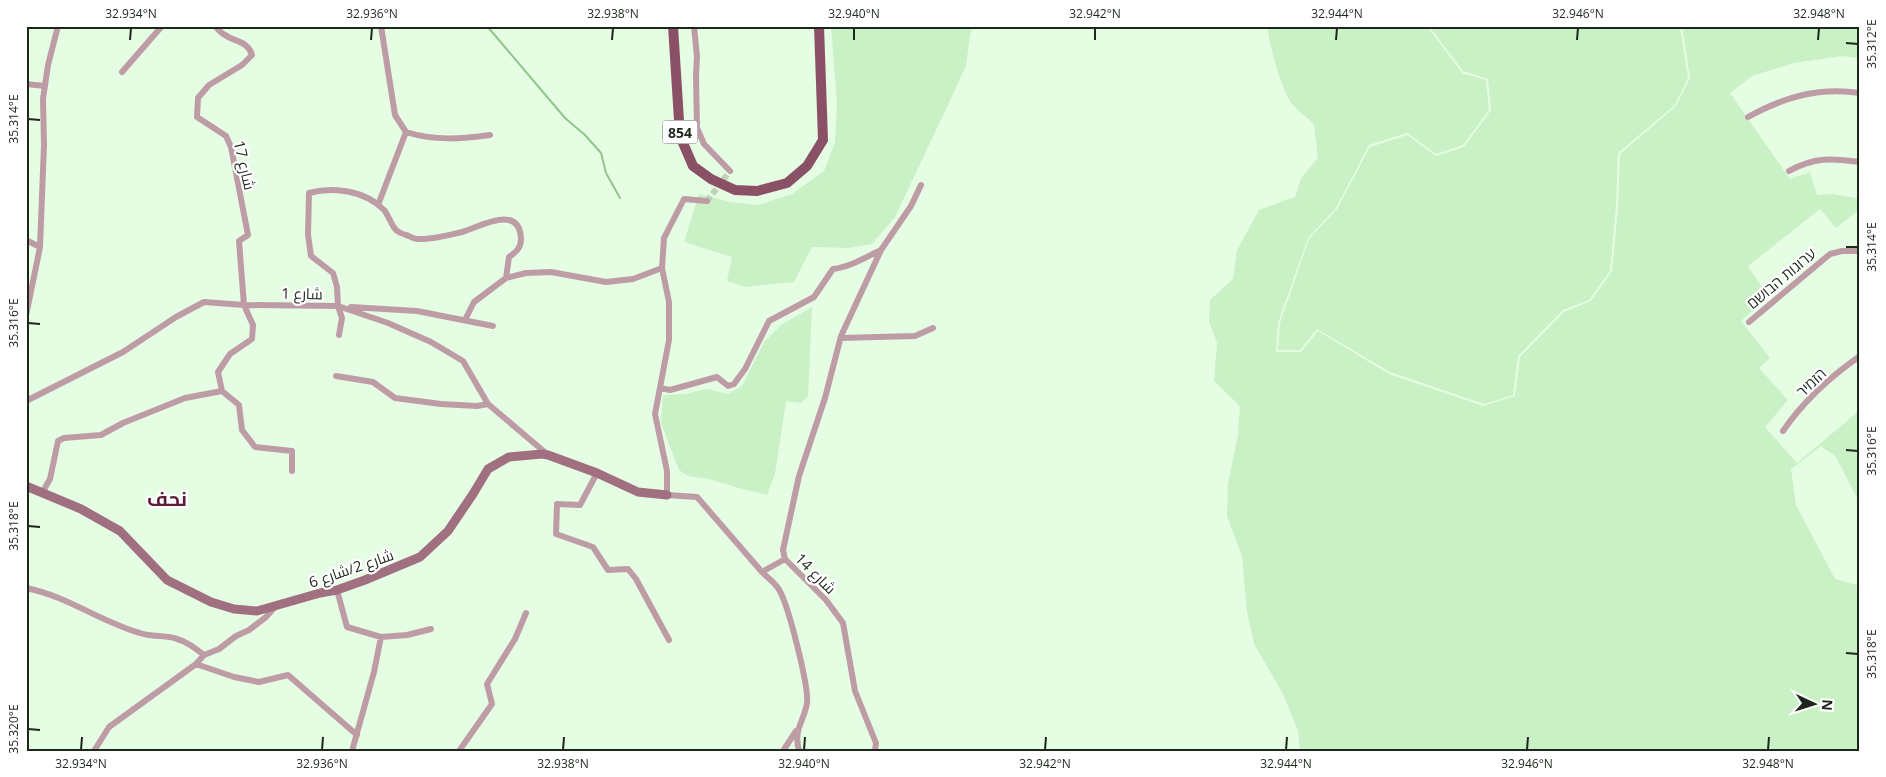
<svg xmlns="http://www.w3.org/2000/svg" width="1886" height="777" font-family="'Open Sans',Cairo,Heebo,sans-serif">
  <style>
    .green { fill: #c9f1c5 }
    .lines { fill: none; stroke-linecap: round; stroke-linejoin: round }
    .stream { stroke: #92c58e; stroke-width: 2 }
    .street-tunnel { stroke: #bdd2bb; stroke-width: 6; stroke-dasharray: 6 3; stroke-linecap: butt }
    .street { stroke: #bd9ca6; stroke-width: 6 }
    .secondary { stroke: #a07081; stroke-width: 9 }
    .primary { stroke: #8a5166; stroke-width: 10 }
    .ticks { fill: none; stroke: #1e271d; stroke-width: 2 }
    .labels { text-anchor: middle; dominant-baseline: central; stroke-width: 4.5; stroke-linejoin: round; paint-order: stroke }
    .shield { fill: #fff; stroke: #626861; stroke-width: 1 }
    .shield-label { font-size: 14px; font-weight: bold; fill: #1e271d }
    .street-label { font-size: 15px; fill: #1e271d; stroke: #fff }
    .district-label { font-size: 20px; font-weight: bold; fill: #5d1c38; stroke: #fff }
    .neatline { fill: none; stroke: #1e271d; stroke-width: 2 }
    .ticks-label { font-size: 12px; text-anchor: middle; fill: #1e271d }
  </style>
  <rect width="100%" height="100%" fill="#e5fde2"/>
  <path class="green" d="M831 26H973L970 35 966 66 946 109 895 217 872 244 848 248 812 247 794 282 745 287 727 281 732 257 684 242 699 194 730 202 759 205 792 194 824 171 835 142 837 103Z
    M1268 26H1427L1462 73 1486 80 1489 110 1463 145 1436 154 1407 133 1369 145 1336 208 1308 238 1278 323 1276 352H1301L1318 331 1389 374 1483 406 1515 396 1520 357 1564 312 1591 301 1612 271 1618 206 1620 154 1676 106 1690 78 1682 26H1860V58L1842 56 1794 63 1752 76 1730 93 1790 179 1810 172 1817 195 1833 194 1860 199V209L1836 228 1820 209 1748 266 1768 296 1741 321 1770 358 1759 368 1788 400 1765 427 1797 463 1860 410V504L1836 457 1821 446 1791 469 1796 505 1835 579 1860 586V751H1300L1298 731 1283 694 1254 644 1247 611 1242 556 1227 516 1228 484 1238 435 1240 406 1214 381 1217 343 1209 322 1210 300 1233 279 1237 250 1259 210 1295 197 1301 178 1318 158 1314 124C1308 118 1299 112 1293 105 1282 92 1268 43 1268 26Z
    M1429 26H1680L1688 78 1675 105 1618 153 1616 206 1610 271 1589 300 1563 310 1518 356 1513 395 1484 404 1390 372 1317 329 1300 350H1278L1280 323 1309 239 1337 209 1370 147 1407 135 1436 156 1464 147 1491 110 1488 79 1463 71Z
    M812 307 808 396 801 403 786 401 775 474 767 495 735 487 709 479 688 476 679 470 661 423 663 395 685 394 707 389 728 394 742 386 764 342 781 325Z"/>
  <g class="lines">
    <path class="stream" d="M487 26 565 118 585 135 601 153 606 173 620 198"/>
    <path class="street-tunnel" d="M707 201 730 171"/>
    <path class="street" d="M215 26C218 29 221 33 225 35 235 42 248 41 252 55L242 65 209 85 198 98 197 117 226 136 231 147 248 235 239 241 244 305 253 325 252 339 230 354 218 372 222 391 239 405 242 430 255 447 292 451V471
      M694 26 697 57 696 76 697 128 704 144 730 171
      M122 72 162 26
      M26 84 45 86
      M1748 117C1784 97 1818 87 1860 93
      M406 132C434 141 462 139 490 135
      M1789 171C1814 157 1832 158 1860 162
      M707 201 684 199 664 238 662 268 669 302V340L655 414 667 471V495L697 497 762 572 785 559 826 600 843 623 855 691 876 743 875 751
      M378 205 406 132 395 115 381 26
      M26 240 40 247
      M351 307 417 311 493 326
      M26 316 40 247 44 145 43 99 48 65 58 26
      M465 320 474 302 506 278 526 273 551 272 606 282 633 279 662 268
      M1749 322 1830 254 1842 251H1860
      M339 335 342 318 338 306 337 287 333 273 311 256 308 235 309 193C334 186 366 191 384 210 389 216 391 225 396 230 398 232 403 234 406 235 410 236 413 239 417 239 431 240 449 235 462 232 479 227 520 203 521 239 521 248 516 252 509 257L506 278
      M841 338 915 336 933 328
      M336 376 373 382 395 398 441 404 477 406 488 404
      M660 388 670 390 717 377 728 386 734 384 745 369 769 321 814 297 833 269C850 267 866 257 881 250
      M26 401 123 352 176 317 204 302 244 305 338 306 388 323 431 342 463 361 488 404 547 454
      M1783 431C1803 402 1831 376 1860 356
      M597 473 580 505 557 504 556 534 593 547 608 570 628 569 636 579 669 640
      M42 493 50 479 58 441 64 438 101 435 123 423 185 398 222 391
      M785 559 783 550 799 476 825 398 841 336 881 250 911 206 921 185
      M762 572C767 577 774 582 778 588 788 602 809 687 807 703 804 722 793 729 799 751
      M26 588C67 596 101 622 140 633 151 637 164 635 174 638 186 641 195 648 204 655
      M337 590 347 627 381 637 407 635 431 629
      M196 664 234 677 259 682 288 675 357 735
      M94 751 109 727 196 664 204 655 219 649 236 636 249 630 266 617 276 606
      M352 751 374 672 381 637
      M459 751 492 704 487 684 515 639 526 613
      M783 751 796 731"/>
    <path class="secondary" d="M26 486 81 509 120 531 167 580 211 602 234 609 257 611 320 593 337 590 365 580 420 557 448 531 473 494 488 469 509 457 542 454 548 455 597 473 638 492 667 495"/>
    <path class="primary" d="M673 26 680 136 693 166 711 179 735 190 757 191 787 183 807 166 823 140 819 26"/>
  </g>
  <path class="ticks" d="M130 40 131 28M371 40 372 28M612 40 613 28M854 40V28M1095 40V28M1336 40 1337 28M1577 40 1578 28M1818 40 1819 28M1846 43 1858 44M28 119 40 120M1846 247H1858M28 323 40 324M1846 450 1858 451M28 526 40 527M1846 653 1858 654M28 729 40 730M81 750 82 737M322 750 323 737M563 750 564 737M804 750 805 737M1045 750 1046 737M1286 750 1287 737M1527 750 1528 737M1768 750 1769 737"/>
  <g class="labels">
    <rect class="shield" x="662.5" y="120.5" width="35" height="23" rx="4"/>
    <g class="shield-label">
      <text x="680" y="132">854</text>
    </g>
    <g class="street-label">
      <text transform="translate(245 165) rotate(77)">شارع 17</text>
      <text transform="translate(1781 278) rotate(-40)">ערוגות הבושם</text>
      <text transform="translate(302 293) rotate(1)">شارع 1</text>
      <text transform="translate(1811 382) rotate(-43)">הזמיר</text>
      <text transform="translate(351 568) rotate(-19)">شارع 2/شارع 6</text>
      <text transform="translate(816 573) rotate(45)">شارع 14</text>
    </g>
    <g class="district-label">
      <text x="167" y="498">نحف</text>
    </g>
  </g>
  <rect width="1886" height="777" fill="none" stroke="#ffffff" stroke-width="55"/>
  <g transform="translate(1814 704) rotate(94)" stroke="#ffffff" stroke-width="4" paint-order="stroke">
  <path d="M0-4L9 19L0 12L-9 19Z" fill="#1e271d"/>
  <text y="-8" font-size="14" font-weight="bold" text-anchor="middle" fill="#1e271d">N</text>
  </g>
  <rect x="28" y="28" width="1830" height="722" class="neatline"/>
  <g class="ticks-label">
    <text x="131" y="18">32.934°N</text>
    <text x="372" y="18">32.936°N</text>
    <text x="613" y="18">32.938°N</text>
    <text x="854" y="18">32.940°N</text>
    <text x="1095" y="18">32.942°N</text>
    <text x="1337" y="18">32.944°N</text>
    <text x="1578" y="18">32.946°N</text>
    <text x="1819" y="18">32.948°N</text>
    <text transform="translate(1872 44) rotate(-90)" y="4">35.312°E</text>
    <text transform="translate(14 119) rotate(-90)" y="4">35.314°E</text>
    <text transform="translate(1872 247) rotate(-90)" y="4">35.314°E</text>
    <text transform="translate(14 323) rotate(-90)" y="4">35.316°E</text>
    <text transform="translate(1872 451) rotate(-90)" y="4">35.316°E</text>
    <text transform="translate(14 526) rotate(-90)" y="4">35.318°E</text>
    <text transform="translate(1872 654) rotate(-90)" y="4">35.318°E</text>
    <text transform="translate(14 729) rotate(-90)" y="4">35.320°E</text>
    <text x="81" y="768">32.934°N</text>
    <text x="322" y="768">32.936°N</text>
    <text x="563" y="768">32.938°N</text>
    <text x="804" y="768">32.940°N</text>
    <text x="1045" y="768">32.942°N</text>
    <text x="1286" y="768">32.944°N</text>
    <text x="1527" y="768">32.946°N</text>
    <text x="1768" y="768">32.948°N</text>
  </g>
</svg>
